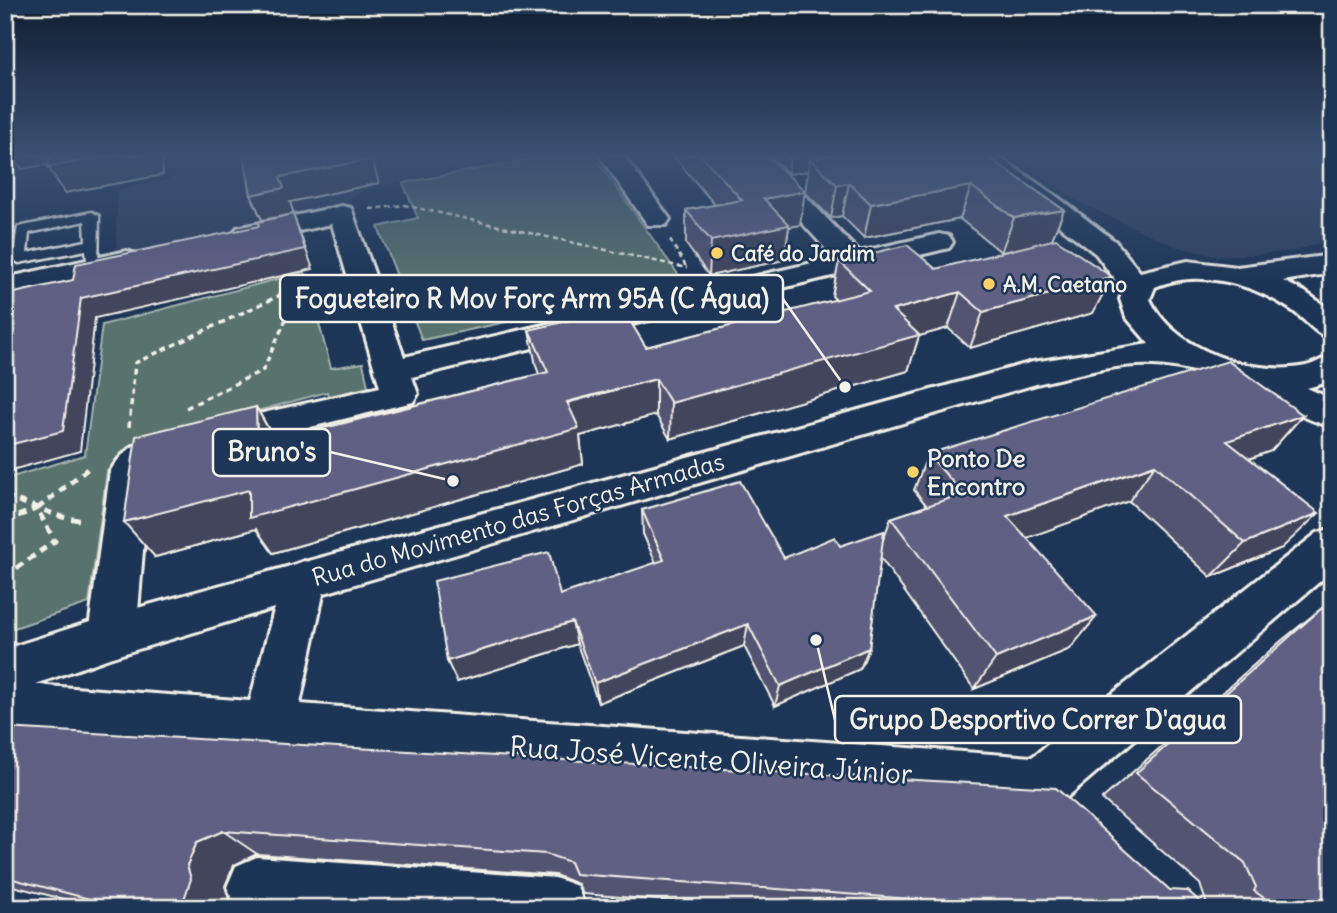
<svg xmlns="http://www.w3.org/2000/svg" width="1337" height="913" font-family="Delius,sans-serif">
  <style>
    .built { fill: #314264 }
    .green { fill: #58726e; stroke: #a6b2ab; stroke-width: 2 }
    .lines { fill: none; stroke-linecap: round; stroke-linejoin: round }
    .lane-casing { stroke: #f4f1e8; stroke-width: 5 }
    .street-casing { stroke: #f4f1e8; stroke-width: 6 }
    .secondary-casing { stroke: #f4f1e8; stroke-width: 6 }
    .path-far2 { stroke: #f4f1e8; stroke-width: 2.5; stroke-dasharray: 5 3.5; stroke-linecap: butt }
    .path-far1 { stroke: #f4f1e8; stroke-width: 3.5; stroke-dasharray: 6 4.5; stroke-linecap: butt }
    .path { stroke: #f4f1e8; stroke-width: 5; stroke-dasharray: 8 6; stroke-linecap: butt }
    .lane { fill: #1d3557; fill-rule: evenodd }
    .street { fill: #1d3557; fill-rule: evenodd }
    .secondary { fill: #1d3557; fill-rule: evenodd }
    .wall { fill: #535372; stroke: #f4f1e8; stroke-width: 2 }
    .shaded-wall { fill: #43445c; stroke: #f4f1e8; stroke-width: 2 }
    .building { fill: #606184; stroke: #f4f1e8; stroke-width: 2 }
    .poi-dot { fill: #ffd166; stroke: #1d3557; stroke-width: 2.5 }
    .labels { text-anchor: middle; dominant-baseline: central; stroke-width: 5; stroke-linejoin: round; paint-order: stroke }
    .far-poi-label { font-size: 21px; font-weight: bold; fill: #f4f1e8; stroke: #1d3557; text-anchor: start }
    .poi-label { font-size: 24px; font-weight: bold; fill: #f4f1e8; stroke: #1d3557; text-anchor: start }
    .street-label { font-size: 24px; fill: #f4f1e8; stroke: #1d3557 }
    .near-street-label { font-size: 28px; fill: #f4f1e8; stroke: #1d3557 }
    .leader { fill: none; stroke: #f4f1e8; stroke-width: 2.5 }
    .callout-dot { fill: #f4f1e8; stroke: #1d3557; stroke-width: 2.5 }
    .callout { fill: #1d3557; stroke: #f4f1e8; stroke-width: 2.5 }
    .callout-label { font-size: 26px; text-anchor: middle; font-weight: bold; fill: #f4f1e8 }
  </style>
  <rect width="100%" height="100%" fill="#1d3557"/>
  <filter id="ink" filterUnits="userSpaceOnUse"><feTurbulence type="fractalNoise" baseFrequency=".0143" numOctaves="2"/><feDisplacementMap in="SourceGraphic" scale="14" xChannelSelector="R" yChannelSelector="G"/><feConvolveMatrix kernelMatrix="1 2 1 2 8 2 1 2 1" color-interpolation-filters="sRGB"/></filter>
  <g filter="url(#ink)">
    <path class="built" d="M190 155H533L366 189 334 209 116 255 117 190 169 179Z
      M1010 155H1332V239L1294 251 1251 255 1214 256 1175 246 1082 204Z"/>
    <path class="green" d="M553 155H593L685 284 422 340 378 227 418 218 403 183Z
      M305 272 331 368 363 363 370 395 332 406 327 392 139 443 107 471 89 603 5 631V479L85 455 102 325Z"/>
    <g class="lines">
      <defs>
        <path id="lane" d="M92 212 99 216 98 271H88L86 250 19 263 12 259 18 227ZM85 221 86 241 27 253 29 233Z"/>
        <path id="street" d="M599 155H623L670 219 666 225H648Z
          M741 155H766L859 252 939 234 949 236 953 242 949 248 412 377 418 394 413 402 163 463 149 477 136 636 129 651 112 657 95 651 88 636 110 472C119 456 133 443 151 438L380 387 332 224 247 242 237 240 233 234 237 228 342 206 351 208 404 357 834 258Z
          M127 251 137 254 141 260 137 266 5 296V278Z
          M1332 528V571L1059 804 1040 812 47 736 5 725V677L47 686 250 701 282 580 288 567 304 561 320 567 326 580 300 704 1032 757 1317 533Z
          M257 857 555 878 577 886 585 908H236L227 887 236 866Z"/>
        <path id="secondary" d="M968 155H996L1056 196 1116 242 1140 272 1188 261 1237 267 1332 255V273L1283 281 1305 292 1332 311V339C1316 335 1307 321 1293 311 1254 284 1200 268 1155 287L1150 299C1172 350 1255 377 1306 366 1315 364 1323 358 1332 356V381L1307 388 1332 399V427C1271 409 1219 367 1153 365 1115 363 1074 376 1036 384L304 599 112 657 5 695V649L112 615 1033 362 1149 344 1126 317 1120 299 1123 291 1096 254Z"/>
      </defs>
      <use href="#lane" class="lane-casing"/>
      <use href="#street" class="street-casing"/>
      <use href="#secondary" class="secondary-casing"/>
      <path class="path-far2" d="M370 209 404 205 687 268
        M670 240 687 268"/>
      <path class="path-far1" d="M186 408 263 370 301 286
        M129 427 135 363 300 286"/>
      <path class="path" d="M5 496 62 517 84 521
        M5 521 36 509
        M5 576 55 541 37 509 90 467"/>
      <use href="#lane" class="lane"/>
      <use href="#street" class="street"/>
      <use href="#secondary" class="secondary"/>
    </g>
    <path class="wall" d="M674 155H766L800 225 789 227 784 260 709 276 686 244V210L715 205 674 157Z
      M770 155H985L1064 210 1051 241 1093 313 970 348 948 328 919 336 908 371 670 439 656 415 580 436 583 464 273 553 256 529 155 557 256 407 275 440 539 374 536 366 529 330 646 347 836 300 832 296 839 261 936 269 1013 250 1001 252 960 219 864 238 842 216 831 218 805 192 808 171 788 174Z
      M1303 415 1271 451 1249 459 1282 548 1211 577 1129 501 1026 538 1070 649 974 689 880 557 869 648 860 669 775 706 744 646 598 703 577 644 457 682 560 595 656 563 643 534 642 510 784 558 840 546 883 540 891 518 927 506 914 490 928 454Z
      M1322 608 1332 908H1208L1200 884 1102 799 1281 641Z
      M5 728 1170 890 1207 908H759L583 894 578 884 555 875 257 854 234 865 225 886 229 899 226 908H98L5 884Z"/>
    <path class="shaded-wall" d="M12 155H84V158L22 169Z
      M113 155H162L163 175 65 193 48 167Z
      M790 155H857L810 159 808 171 788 174Z
      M372 159 379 183 290 202 294 214 262 220 251 195 280 177Z
      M849 183 842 216 831 218 837 185Z
      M971 186 960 219 864 238 871 204Z
      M805 191 800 225 789 227 784 260 709 276 711 241 764 199Z
      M1064 210 1050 244 1001 252 1014 218Z
      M293 214 313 269 95 318 80 451 5 472V446L81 298Z
      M1112 277 1093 313 970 348 983 312Z
      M960 292 948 328 919 336 908 371 670 439 671 403 893 310Z
      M656 379V415L580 436 583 464 273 553 256 529 155 557 124 522Z
      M256 407 277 444 257 445Z
      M1303 415 1271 451 1198 477 1227 441Z
      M1155 465 1129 501 988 552 1007 516Z
      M1319 513 1282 548 1211 577 1245 543Z
      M1097 616 1070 649 974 689 996 658Z
      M572 622 577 644 457 682 447 661Z
      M748 624 744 646 598 703 595 683Z
      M869 648 860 669 775 706 780 686Z
      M223 831 257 854 234 865 225 886 229 899 226 908H181L187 865 197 842Z"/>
    <path class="building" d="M50 155H113L48 167Z
      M244 155H370L372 159 280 177 284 188 251 195Z
      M701 155H766L805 191 764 199 789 225 711 241 686 210 742 200Z
      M832 155H985L1064 210 1014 218 971 186 871 204 849 183 837 185 810 159Z
      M293 214 305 249 81 298 63 431 5 446V295L73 280 76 264 259 226 258 222Z
      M1056 239 1112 277 983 312 960 292 893 310 919 335 671 403 656 379 567 402 579 428 249 518V490L124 522 136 436 256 407 257 445 548 372 529 330 622 308 646 347 870 291 839 261 907 245 936 269Z
      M1228 361 1303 415 1227 441 1319 513 1245 543 1155 465 1007 516 1097 616 996 658 891 518 963 494 928 454Z
      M740 481 784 558 835 537 840 546 884 531 869 648 780 686 748 624 595 683 572 622 447 661 434 581 549 552 560 595 664 560 642 510Z
      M1322 608 1332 614V908H1279L1254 891 1256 887 1245 863 1136 773Z
      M5 728 1056 788 1170 890 1188 891 1207 908H1032L575 874 570 862 546 854 223 831 197 842 187 865 191 879 181 908H124L5 877Z"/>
  </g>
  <linearGradient id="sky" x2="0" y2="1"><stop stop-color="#101d30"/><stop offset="0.55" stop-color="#3a5174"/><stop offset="1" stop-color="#3a5174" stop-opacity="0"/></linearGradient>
  <rect width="1337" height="283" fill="url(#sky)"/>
  <g class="poi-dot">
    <circle cx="717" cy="253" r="7"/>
    <circle cx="989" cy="284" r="7"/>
    <circle cx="913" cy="472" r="7"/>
  </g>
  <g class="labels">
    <g class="far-poi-label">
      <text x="731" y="253">Café do Jardim</text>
      <text x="1003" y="284">A.M. Caetano</text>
    </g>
    <g class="poi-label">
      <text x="927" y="458">Ponto De<tspan x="927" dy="28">Encontro</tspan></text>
    </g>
    <g class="street-label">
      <text transform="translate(518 519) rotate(-16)">Rua do Movimento das Forças Armadas</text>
    </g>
    <g class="near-street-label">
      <text transform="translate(711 760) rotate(4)">Rua José Vicente Oliveira Júnior</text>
    </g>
  </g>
  <path class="leader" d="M845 387L783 299M453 481L330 452M816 640L835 720"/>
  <g class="callout-dot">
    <circle cx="845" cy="387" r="7"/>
    <circle cx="453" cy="481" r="7"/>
    <circle cx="816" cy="640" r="7"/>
  </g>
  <g class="callout">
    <rect x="280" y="275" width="503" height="47" rx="7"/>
    <rect x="213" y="429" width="117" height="47" rx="7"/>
    <rect x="835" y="696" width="406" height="47" rx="7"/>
  </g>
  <g class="callout-label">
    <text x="532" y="308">Fogueteiro R Mov Forç Arm 95A (C Água)</text>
    <text x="272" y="461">Bruno's</text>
    <text x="1038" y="729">Grupo Desportivo Correr D'agua</text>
  </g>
  <rect width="1337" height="913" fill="none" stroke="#1d3557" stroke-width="28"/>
  <rect x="14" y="14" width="1309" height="885" fill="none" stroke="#f4f1e8" stroke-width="2.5" filter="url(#ink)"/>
</svg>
